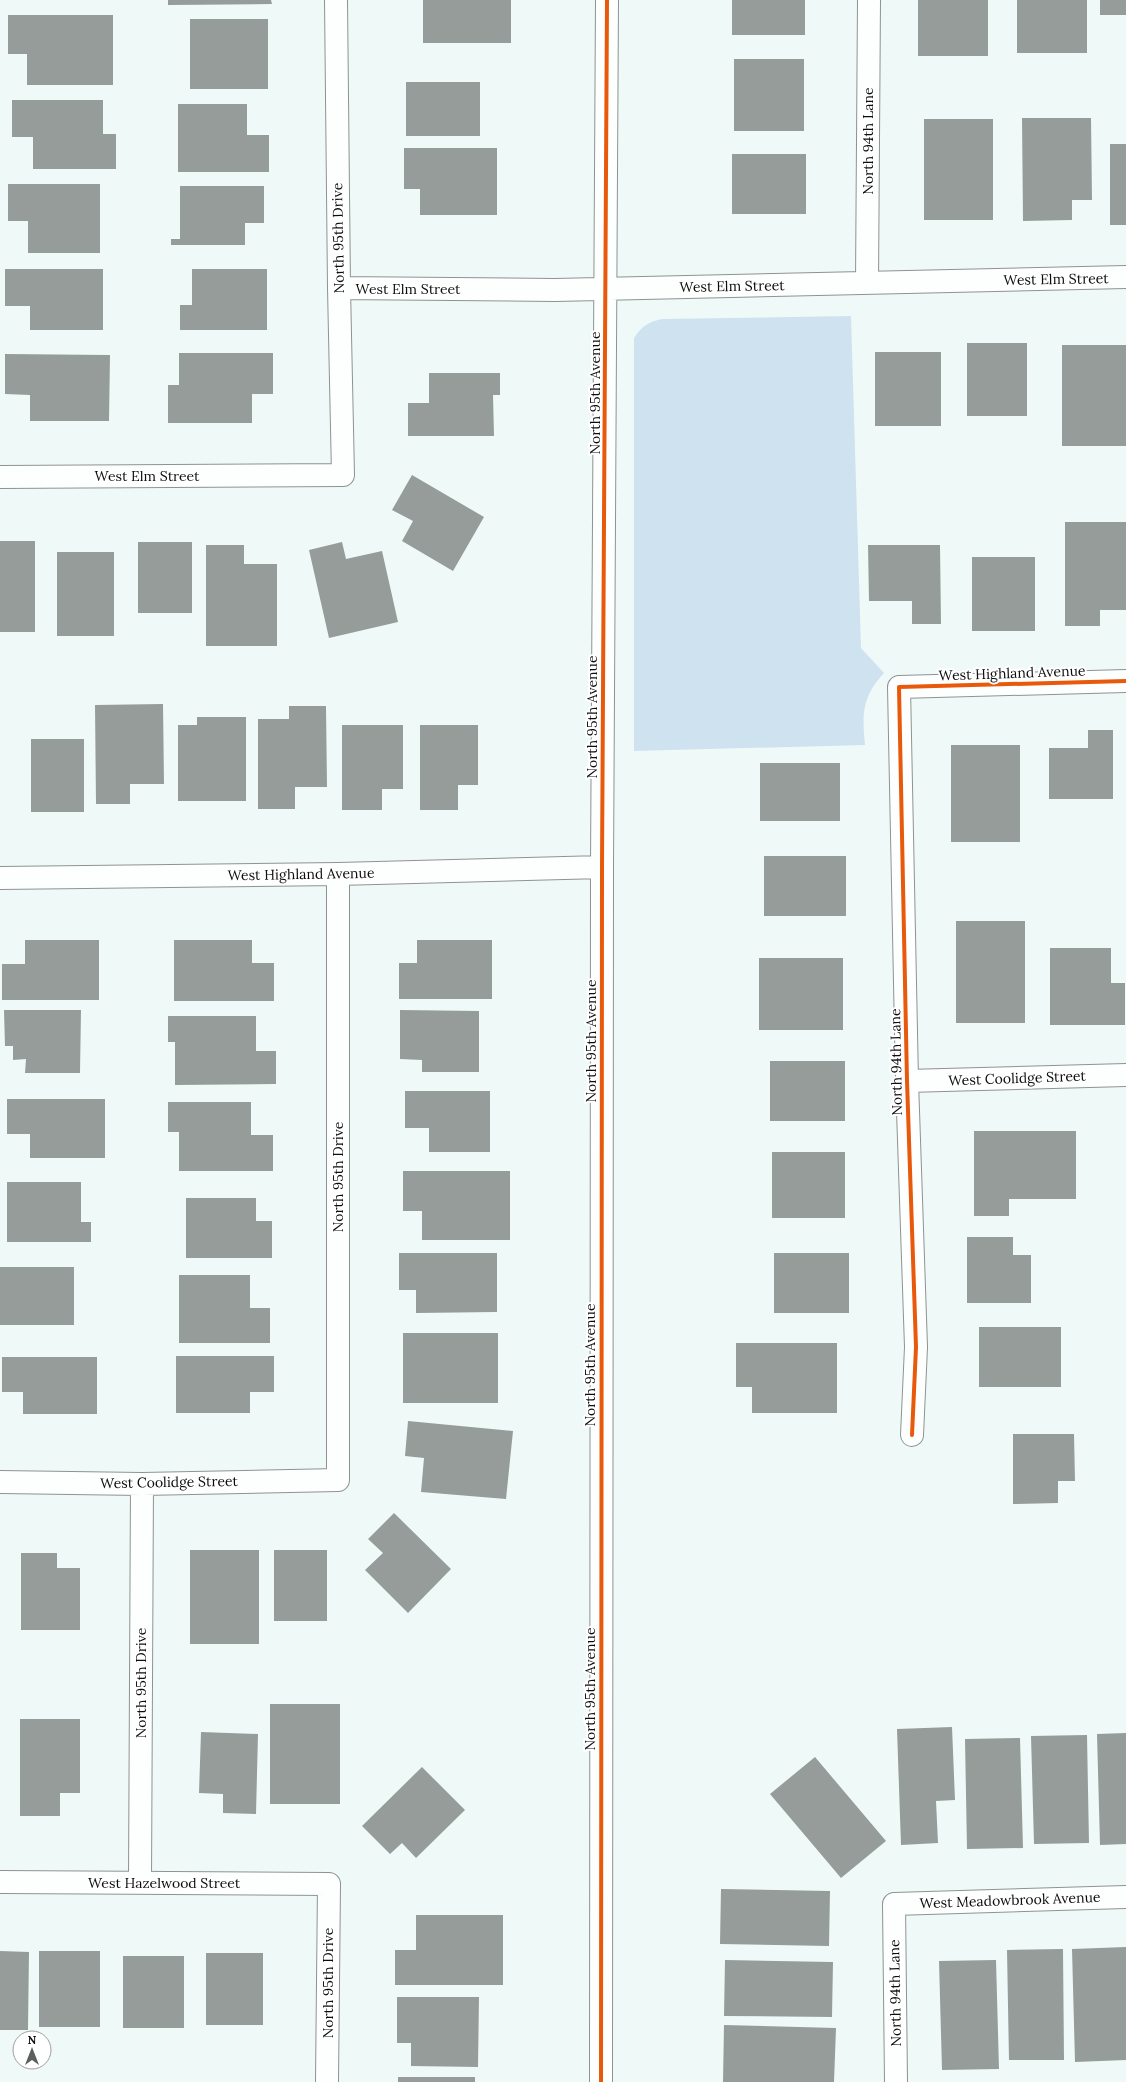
<svg xmlns="http://www.w3.org/2000/svg" width="1126" height="2082" font-family="Lora,serif">
  <style>
    .green { fill: #cfe2f0 }
    .building { fill: #959c9a }
    .lines { fill: none; stroke-linecap: round; stroke-linejoin: round }
    .minor-casing { stroke: #8e9392; stroke-width: 24 }
    .minor { stroke: #fdfefe; stroke-width: 22 }
    .cycleway-casing { stroke: #fff; stroke-width: 6 }
    .cycleway { stroke: #e8590c; stroke-width: 4 }
    .labels { text-anchor: middle; dominant-baseline: central; stroke-width: 4; stroke-linejoin: round; paint-order: stroke }
    .street-label { font-size: 14px; fill: #0c0c0c; stroke: #fff }
  </style>
  <rect width="100%" height="100%" fill="#effaf8"/>
  <path class="green" d="M851 316 861 648 884 673C862 697 862 714 865 745L634 751V338C642 326 648 322 662 319Z"/>
  <path class="building" d="M168 0H271L272 4 168 5Z
    M423 0H511V43H423Z
    M732 0H805V35H732Z
    M918 0H988V56H918Z
    M1017 0H1087V53H1017Z
    M1100 0H1126V15H1100Z
    M8 15H113V85H27V54H8Z
    M190 19H268V89H190Z
    M734 59H804V131H734Z
    M406 82H480V136H406Z
    M12 100H103V134H116V169H33V137H12Z
    M178 104H247V135H269V172H178Z
    M1022 118H1091L1092 200H1072V220L1023 221Z
    M924 119H993V220H924Z
    M1110 144H1126V225H1110Z
    M404 148H497V215H420V189H404Z
    M732 154H806V214H732Z
    M8 184H100V253H28V221H8Z
    M180 186H264V223H245V245H171V239H180Z
    M5 269H103V330H30V306H5Z
    M192 269H267V330H180V305H192Z
    M967 343H1027V416H967Z
    M1062 345H1126V446H1062Z
    M875 352H941V426H875Z
    M179 353H273V394H252V423H168V385H179Z
    M5 354 110 355 109 421H30V395L5 394Z
    M429 373H500V395H493L494 436H408V403H429Z
    M412 475 484 517 453 571 402 541 413 521 392 510Z
    M1065 522H1126V610H1100V626H1065Z
    M0 541H35V632H0Z
    M138 542H192V613H138Z
    M342 542 346 559 382 551 398 622 329 638 309 550Z
    M206 545H244V564H277V646H206Z
    M868 545H940L941 624H912V601H869Z
    M57 552H114V636H57Z
    M972 557H1035V631H972Z
    M163 704 164 784H130V804H96L95 705Z
    M289 706H326L327 787H295V809H258V719H289Z
    M197 717H246V801H178V725H197Z
    M342 725H403V789H382V810H342Z
    M420 725H478V785H458V810H420Z
    M1088 730H1113V799H1049V748H1088Z
    M31 739H84V812H31Z
    M951 745H1020V842H951Z
    M760 763H840V821H760Z
    M764 856H846V916H764Z
    M956 921H1025V1023H956Z
    M25 940H99V1000H2V964H25Z
    M174 940H252V963H274V1001H174Z
    M417 940H492V999H399V963H417Z
    M1050 948H1111V983H1125V1025H1050Z
    M759 958H843V1030H759Z
    M4 1010H81L80 1073H25L26 1059 13 1060V1046H5Z
    M400 1010 479 1011V1072H422V1060L400 1059Z
    M168 1016H256V1051H276V1084L175 1085V1042H168Z
    M770 1061H845V1121H770Z
    M405 1091H490V1152H429V1128H405Z
    M7 1099H105V1158H30V1134H7Z
    M168 1102H251V1135H273V1171H179V1132H168Z
    M974 1131H1076V1199H1009V1216H974Z
    M772 1152H845V1218H772Z
    M403 1171H510V1240H422V1211H403Z
    M7 1182H81V1222H91V1242H7Z
    M186 1198H256V1221H272V1258H186Z
    M967 1237H1013V1255H1031V1303H967Z
    M399 1253H497V1312L416 1313V1290H399Z
    M774 1253H849V1313H774Z
    M0 1267H74V1325H0Z
    M179 1275H250V1308H270V1343H179Z
    M979 1327H1061V1387H979Z
    M403 1333H498V1403H403Z
    M736 1343H837V1413H752V1387H736Z
    M176 1356H274V1392H250V1413H176Z
    M2 1357H97V1414H23V1392H2Z
    M408 1421 513 1431 506 1499 421 1492 424 1458 405 1456Z
    M1013 1434H1074L1075 1481H1058V1503L1013 1504Z
    M394 1513 451 1569 408 1613 365 1570 383 1553 368 1539Z
    M190 1550H259V1644H190Z
    M274 1550H327V1621H274Z
    M21 1553H57V1568H80V1630H21Z
    M270 1704H340V1804H270Z
    M20 1719H80V1793H60V1816H20Z
    M952 1727 955 1800 936 1801 938 1843 901 1845 897 1729Z
    M201 1732 258 1734 256 1814 223 1813V1794L199 1793Z
    M1126 1733V1844L1100 1845 1097 1734Z
    M1087 1735 1089 1843 1034 1844 1031 1736Z
    M1020 1738 1023 1848 967 1849 965 1739Z
    M815 1757 886 1841 841 1878 770 1794Z
    M422 1767 465 1810 416 1858 402 1843 390 1854 362 1826Z
    M721 1889 830 1891 829 1946 720 1944Z
    M416 1915H503V1985H395V1950H416Z
    M1126 1947V2060L1075 2062 1072 1949Z
    M1063 1949 1064 2060H1009L1007 1950Z
    M0 1951 29 1952 28 2030H0Z
    M39 1951H100V2027H39Z
    M206 1953H263V2025H206Z
    M123 1956H184V2028H123Z
    M725 1960 833 1962 832 2017 724 2016Z
    M996 1960 999 2069 942 2070 939 1961Z
    M397 1997H479L478 2067 411 2066V2043H397Z
    M724 2025 836 2028 834 2082H723Z
    M398 2077H475V2082H398Z"/>
  <g class="lines">
    <defs>
      <path id="minor" d="M867 283 869 0
        M339 288 555 290 1126 277
        M0 477 343 475 339 288 336 0
        M0 878 338 874 602 867
        M907 1081 1126 1075
        M912 1435 916 1347 907 1081 899 687 1126 681
        M0 1482 142 1484 338 1480V874
        M0 1882 329 1884 327 2082
        M140 1882 142 1484
        M601 2082 602 867 607 0
        M896 2082 894 1904 1126 1897"/>
    </defs>
    <use href="#minor" class="minor-casing"/>
    <use href="#minor" class="minor"/>
    <defs>
      <path id="cycleway" d="M912 1435 916 1347 907 1081 899 687 1126 681
        M601 2082 602 867 607 0"/>
    </defs>
    <use href="#cycleway" class="cycleway-casing"/>
    <use href="#cycleway" class="cycleway"/>
  </g>
  <g class="labels">
    <g class="street-label">
      <text transform="translate(868 141) rotate(-90)">North 94th Lane</text>
      <text transform="translate(338 238) rotate(-91)">North 95th Drive</text>
      <text transform="translate(1056 279) rotate(-1)">West Elm Street</text>
      <text transform="translate(732 286) rotate(-1)">West Elm Street</text>
      <text x="408" y="289">West Elm Street</text>
      <text transform="translate(595 393) rotate(-90)">North 95th Avenue</text>
      <text x="147" y="476">West Elm Street</text>
      <text transform="translate(1012 673) rotate(-2)">West Highland Avenue</text>
      <text transform="translate(592 717) rotate(-90)">North 95th Avenue</text>
      <text transform="translate(301 874) rotate(-1)">West Highland Avenue</text>
      <text transform="translate(591 1041) rotate(-90)">North 95th Avenue</text>
      <text transform="translate(896 1062) rotate(-91)">North 94th Lane</text>
      <text transform="translate(1017 1078) rotate(-2)">West Coolidge Street</text>
      <text transform="translate(338 1177) rotate(-90)">North 95th Drive</text>
      <text transform="translate(590 1365) rotate(-90)">North 95th Avenue</text>
      <text transform="translate(169 1482) rotate(-1)">West Coolidge Street</text>
      <text transform="translate(141 1683) rotate(-90)">North 95th Drive</text>
      <text transform="translate(590 1689) rotate(-90)">North 95th Avenue</text>
      <text x="164" y="1883">West Hazelwood Street</text>
      <text transform="translate(1010 1900) rotate(-2)">West Meadowbrook Avenue</text>
      <text transform="translate(328 1983) rotate(-90)">North 95th Drive</text>
      <text transform="translate(895 1993) rotate(-91)">North 94th Lane</text>
    </g>
  </g>
  <g transform="translate(32 2050)"><circle r="19" fill="#ffffff" stroke="#9e9e9e"/>
  <path d="M0-3L7 15L0 10L-7 15Z" fill="#5b5f5f"/>
  <text y="-6" font-size="11" font-weight="bold" text-anchor="middle" fill="#0c0c0c">N</text>
  </g>
</svg>
